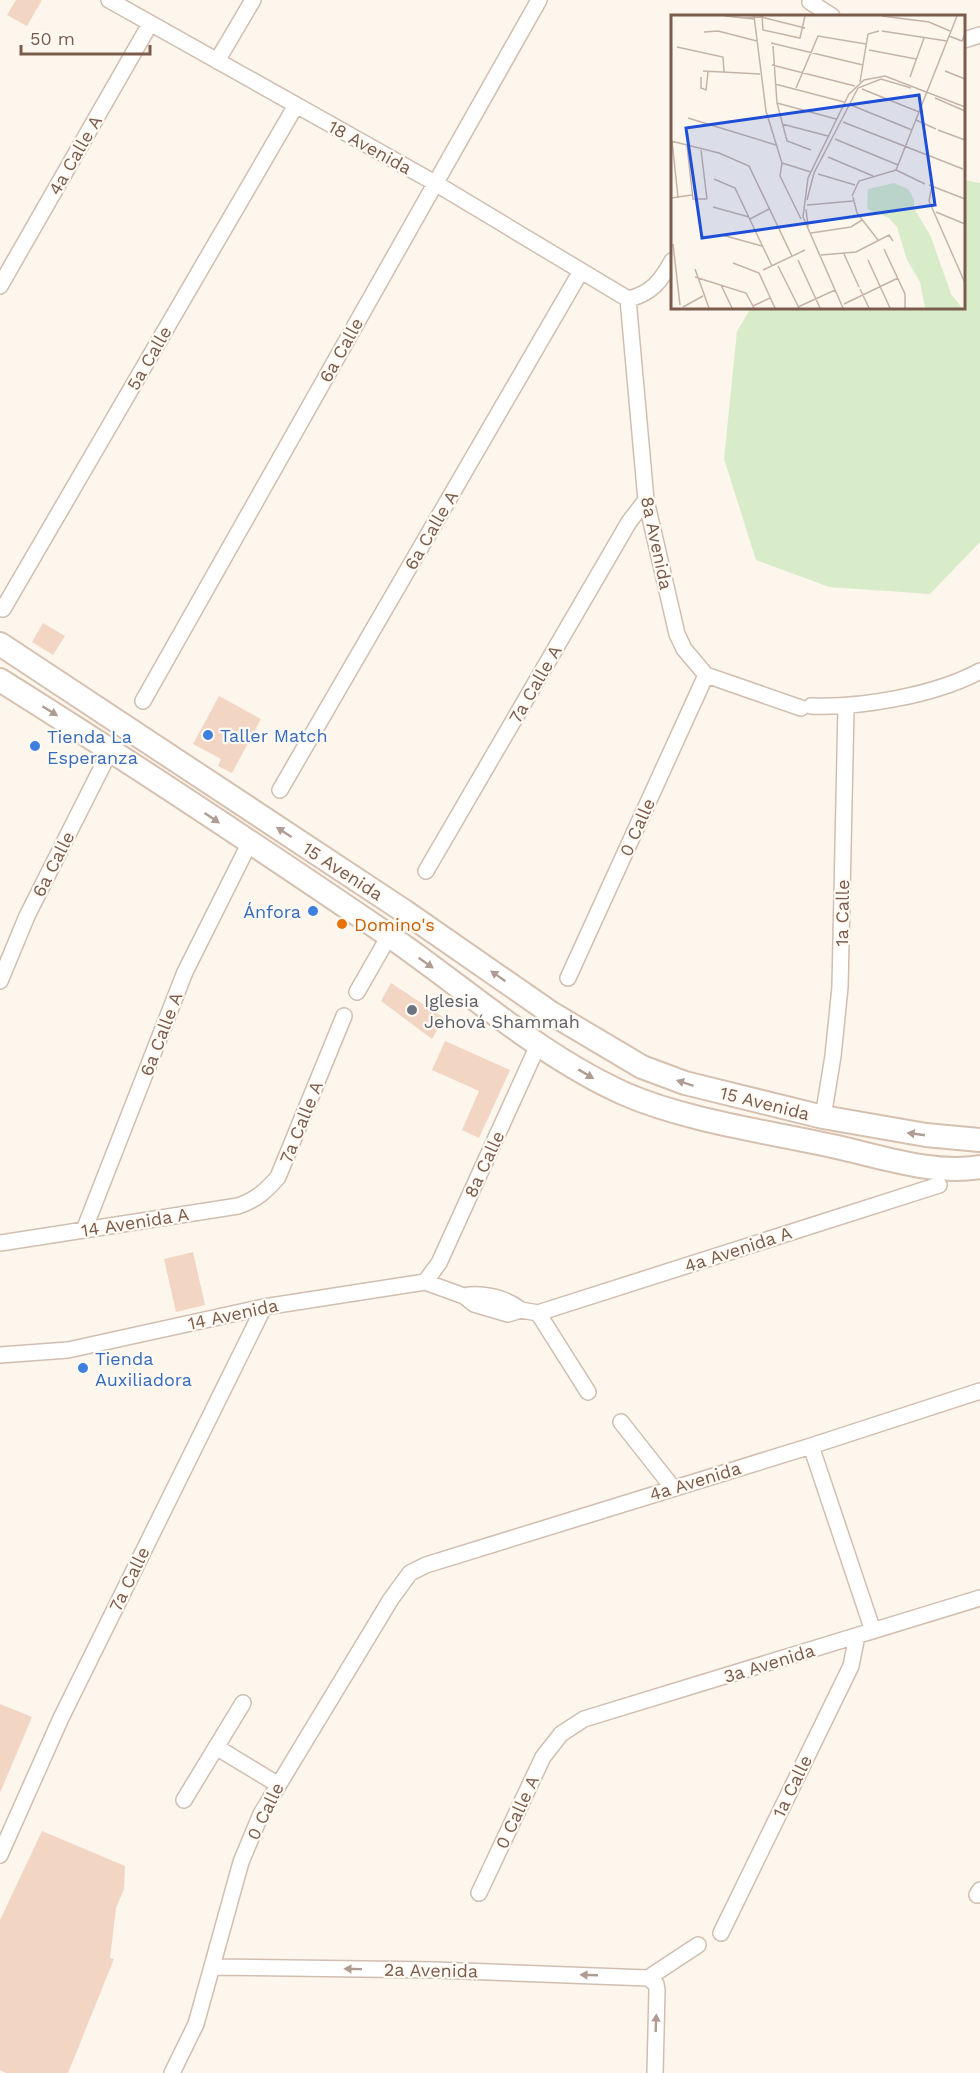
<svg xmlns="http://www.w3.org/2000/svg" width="980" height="2073" font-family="'Work Sans',sans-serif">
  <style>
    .green { fill: #d8ecc9 }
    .building { fill: #f3d5c3 }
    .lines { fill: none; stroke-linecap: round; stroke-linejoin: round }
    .street-casing { stroke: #d1beb0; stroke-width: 18 }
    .secondary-casing { stroke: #d6c0b0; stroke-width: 26 }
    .street { stroke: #fff; stroke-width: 15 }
    .secondary { stroke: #fff; stroke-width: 22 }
    .oneway { fill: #af9d94 }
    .shop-dot { fill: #3f7fe0; stroke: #fffaf3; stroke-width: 2 }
    .food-dot { fill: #e8710a; stroke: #fffaf3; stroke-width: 2 }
    .worship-dot { fill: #6b7280; stroke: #fffaf3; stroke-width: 2 }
    .labels { text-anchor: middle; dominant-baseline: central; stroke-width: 4.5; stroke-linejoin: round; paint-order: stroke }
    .street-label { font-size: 18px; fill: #7a5c4d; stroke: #fffaf3 }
    .shop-label { font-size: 18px; fill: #366cbe; stroke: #fffaf3; text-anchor: start }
    .food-label { font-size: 18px; fill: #c56008; stroke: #fffaf3; text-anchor: start }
    .worship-label { font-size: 18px; fill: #5b616d; stroke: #fffaf3; text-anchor: start }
    .inset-road { fill: none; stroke: #c5b3a7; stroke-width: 1.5 }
    .view { fill: #1d4ed8; fill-opacity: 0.15; stroke: #1d4ed8; stroke-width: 3 }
    .inset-edge { fill: none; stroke: #7a5c4d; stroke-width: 3 }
  </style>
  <rect width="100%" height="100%" fill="#fdf6ec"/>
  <path class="green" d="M964 180 980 183V542L930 594 829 587 756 560 724 459 737 331 751 308H964Z"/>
  <path class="building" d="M16 0H42L27 26 7 15Z
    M43 623 65 636 53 655 32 642Z
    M219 696 261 719 232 773 218 766 221 759 193 744Z
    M391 983 444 1018 432 1039 381 1001Z
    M445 1041 510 1070 479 1138 462 1130 479 1091 432 1070Z
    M193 1252 205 1305 176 1312 164 1259Z
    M0 1704 32 1717 0 1793Z
    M42 1831 125 1866 124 1889 116 1908 110 1958 114 1959 68 2073H6L0 2070V1920Z"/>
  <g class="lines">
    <defs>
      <path id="street" d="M109 0 435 183 628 299
        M810 2 832 16
        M964 40 980 35
        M217 61 253 0
        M0 286 150 24
        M628 299 646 500 677 634 684 649 706 675 801 708
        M628 299C651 294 661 281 672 261
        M3 609 295 107
        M143 701 539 0
        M811 706C861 708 936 695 980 671
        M280 790 581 271
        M426 871 629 522 646 500
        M568 978 706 675
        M0 981 27 916 111 749
        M357 992 389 936
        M823 1117 833 1056 840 987 846 708
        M84 1230 185 972 249 844
        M0 1243 238 1206C256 1200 266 1191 278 1177L344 1016
        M425 1282 439 1263 539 1043
        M464 1296C483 1292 506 1298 521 1310
        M538 1313 588 1392
        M0 1355 68 1350 264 1307 425 1282 464 1296 474 1304 508 1314 521 1310 538 1313 939 1185
        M621 1422 673 1488
        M811 1446 873 1631
        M216 1747 277 1784
        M184 1800 243 1703
        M0 1855 61 1718 264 1307
        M479 1893 543 1757 561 1734 584 1719 980 1598
        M977 1895 980 1890
        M721 1933 851 1666 857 1636
        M214 1967 435 1970 648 1978
        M648 1978 656 1984 657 1990 655 2073
        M648 1978 698 1945
        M172 2073 196 2024 241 1862 261 1814 391 1599 410 1573 426 1565 811 1446 980 1391"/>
      <path id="secondary" d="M0 644 404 911 551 1013 642 1067 685 1083 823 1117 926 1135 980 1140
        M0 680C131 762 260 848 388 935 465 988 540 1056 625 1094 687 1121 770 1132 837 1147 882 1157 934 1175 980 1167"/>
    </defs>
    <use href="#street" class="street-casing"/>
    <use href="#secondary" class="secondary-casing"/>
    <use href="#street" class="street"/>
    <use href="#secondary" class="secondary"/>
  </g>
  <defs><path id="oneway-solid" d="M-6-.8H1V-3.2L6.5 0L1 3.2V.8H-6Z" transform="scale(1.5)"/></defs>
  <g class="oneway">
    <use href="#oneway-solid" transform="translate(50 711) rotate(32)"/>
    <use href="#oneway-solid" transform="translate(212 818) rotate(34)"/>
    <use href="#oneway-solid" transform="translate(284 832) rotate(-147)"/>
    <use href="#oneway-solid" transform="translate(426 963) rotate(35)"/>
    <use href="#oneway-solid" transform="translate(498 976) rotate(-145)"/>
    <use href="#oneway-solid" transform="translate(586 1074) rotate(31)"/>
    <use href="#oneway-solid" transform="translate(685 1083) rotate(-162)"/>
    <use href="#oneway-solid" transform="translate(916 1134) rotate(-172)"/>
    <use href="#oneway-solid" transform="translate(353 1969) rotate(-179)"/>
    <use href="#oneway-solid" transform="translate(589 1975) rotate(-178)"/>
    <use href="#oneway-solid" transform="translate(656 2023) rotate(-88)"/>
  </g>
  <g class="shop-dot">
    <circle cx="208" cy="735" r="6"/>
    <circle cx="35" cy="746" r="6"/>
    <circle cx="313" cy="911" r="6"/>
    <circle cx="83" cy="1368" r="6"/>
  </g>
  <circle class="food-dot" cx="342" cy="924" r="6"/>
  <circle class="worship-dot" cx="412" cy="1010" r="6"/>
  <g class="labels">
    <g class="street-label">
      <text transform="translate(370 147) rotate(29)">18 Avenida</text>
      <text transform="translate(75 155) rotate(-60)">4a Calle A</text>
      <text transform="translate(341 350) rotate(-61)">6a Calle</text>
      <text transform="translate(149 358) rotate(-60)">5a Calle</text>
      <text transform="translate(431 530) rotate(-60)">6a Calle A</text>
      <text transform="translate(657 543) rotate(78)">8a Avenida</text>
      <text transform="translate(535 684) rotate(-60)">7a Calle A</text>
      <text transform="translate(637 827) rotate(-66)">0 Calle</text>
      <text transform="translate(53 864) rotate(-63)">6a Calle</text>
      <text transform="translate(343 871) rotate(33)">15 Avenida</text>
      <text transform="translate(842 913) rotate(-89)">1a Calle</text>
      <text transform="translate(161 1034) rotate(-69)">6a Calle A</text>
      <text transform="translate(765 1103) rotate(14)">15 Avenida</text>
      <text transform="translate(301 1122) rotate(-68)">7a Calle A</text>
      <text transform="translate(484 1164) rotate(-65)">8a Calle</text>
      <text transform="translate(135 1222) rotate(-9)">14 Avenida A</text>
      <text transform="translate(738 1249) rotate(-18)">4a Avenida A</text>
      <text transform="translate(233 1314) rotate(-12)">14 Avenida</text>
      <text transform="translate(695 1481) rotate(-17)">4a Avenida</text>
      <text transform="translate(129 1579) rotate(-64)">7a Calle</text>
      <text transform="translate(769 1663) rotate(-17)">3a Avenida</text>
      <text transform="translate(792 1786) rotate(-64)">1a Calle</text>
      <text transform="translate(265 1811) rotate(-64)">0 Calle</text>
      <text transform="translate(517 1812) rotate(-65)">0 Calle A</text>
      <text transform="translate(431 1970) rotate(1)">2a Avenida</text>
    </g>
    <g class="shop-label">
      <text x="220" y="735">Taller Match</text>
      <text x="47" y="736">Tienda La<tspan x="47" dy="21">Esperanza</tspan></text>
      <text x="301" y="911" text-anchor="end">Ánfora</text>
      <text x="95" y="1358">Tienda<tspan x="95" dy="21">Auxiliadora</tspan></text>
    </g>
    <g class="food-label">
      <text x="354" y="924">Domino's</text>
    </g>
    <g class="worship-label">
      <text x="424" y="1000">Iglesia<tspan x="424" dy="21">Jehová Shammah</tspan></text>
    </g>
  </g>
  <g transform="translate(671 15)">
    <rect width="294" height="294" fill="#fdf6ec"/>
    <path d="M223 168 237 174 243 185V193L260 222 280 279 291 293H254L249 267 236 245 226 212 218 203 196 194 197 174Z" fill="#d8ecc9"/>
    <path class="inset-road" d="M54 1 83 4M83 1 95 96 111 148 109 161 130 204M91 1 92 15 129 23 134 1M211 1 258 7 279 16M74 3 90 2 134 13M211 16 276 26M33 17 47 16 86 26M278 21 291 26 294 19M100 28 192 50M102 31 106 88 116 126 140 135M6 32 52 42 53 58M198 35 245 44M101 50 184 71M32 56 89 59M274 56 294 64M30 62V73L35 75 37 57M239 62 253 23M189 67 197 19 208 16M104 69 173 87M125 73 147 21 195 29M191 74 248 97M264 83 294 96M106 88 165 104M180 90 241 115M17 103 105 130M245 105 265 114M172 107 292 154M111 109 157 121M267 115 294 125M164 124 227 150M0 126 48 138 78 151 121 241M1 126 7 182M16 131 22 184H36M30 135 36 184M157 142 202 161M111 148 140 157M225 155 286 1M225 155 254 169M147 159 184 170M43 164 64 173 101 251M258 170 294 184M261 171 258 186 294 268M181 181 188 166 225 155M182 182 186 198 207 225M0 183 21 180M136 185 143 158 187 73 210 64 240 73M136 190 182 186M42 192 78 202M135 194 137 212M265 197 294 209M79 204 98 194M140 218 180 212 191 205M51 220 91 231M2 229 9 290M213 234 234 279V293M173 239 188 272M150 240 185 237 218 220 222 226M127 245 149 293M197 245 219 293M62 248 88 258 104 293M107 251 128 293M24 254 38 293M92 255 134 235M24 262 75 278 83 293M50 270 61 293M189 274 198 293M173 289 227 263M82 291 99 283M12 292 32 281M127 292 164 275M172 293 132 202 137 163 178 79 193 65 214 61 294 92"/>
    <path class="view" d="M248 80 264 190 31 223 15 113Z"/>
    <rect width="294" height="294" class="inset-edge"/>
  </g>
  <path d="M21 45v9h129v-9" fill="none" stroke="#7a5c4d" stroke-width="3"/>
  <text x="30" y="45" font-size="18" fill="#7a5c4d" stroke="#fffaf3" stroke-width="4.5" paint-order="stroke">50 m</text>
</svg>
